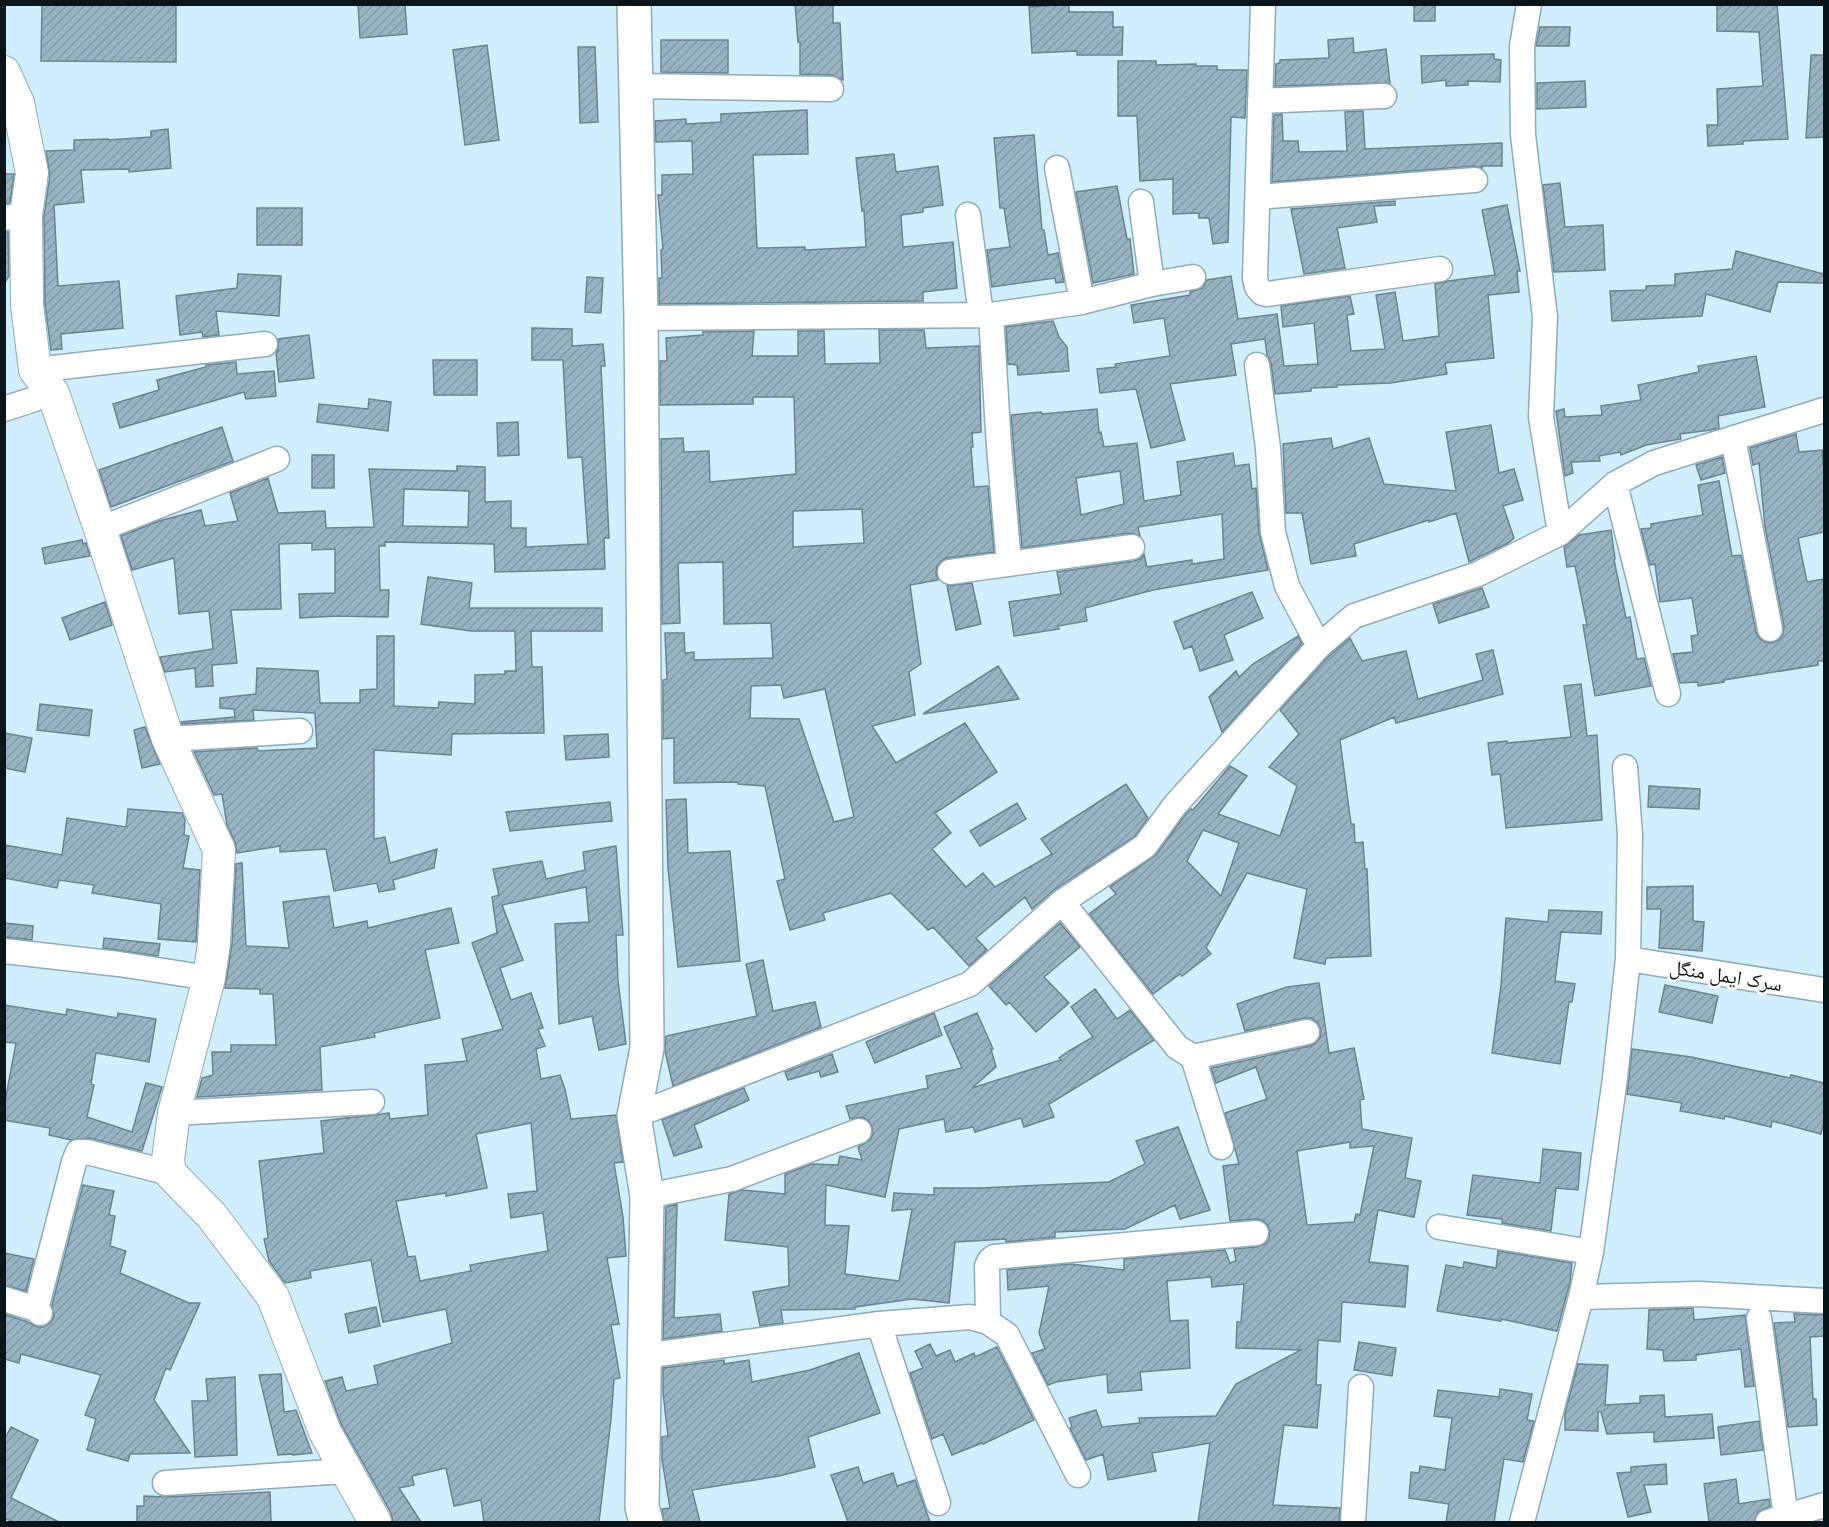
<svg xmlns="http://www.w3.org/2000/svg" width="1829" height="1527" font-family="'Open Sans','Noto Naskh Arabic',sans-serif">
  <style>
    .building { fill: url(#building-hatch); stroke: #698392; stroke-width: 1.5; fill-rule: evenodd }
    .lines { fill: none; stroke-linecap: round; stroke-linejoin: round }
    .minor-casing { stroke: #8faab9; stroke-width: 27 }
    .tertiary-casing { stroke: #8faab9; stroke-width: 34 }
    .secondary-casing { stroke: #8faab9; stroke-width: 36 }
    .minor { stroke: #fff; stroke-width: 24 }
    .tertiary { stroke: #fff; stroke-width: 32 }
    .secondary { stroke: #fff; stroke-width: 33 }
    .labels { text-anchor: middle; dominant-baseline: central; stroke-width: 6; stroke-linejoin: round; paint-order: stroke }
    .street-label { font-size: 20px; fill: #0a151a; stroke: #fff }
  </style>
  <defs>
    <pattern id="building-hatch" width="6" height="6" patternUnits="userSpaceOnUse" patternTransform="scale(1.5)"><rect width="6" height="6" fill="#98b4c3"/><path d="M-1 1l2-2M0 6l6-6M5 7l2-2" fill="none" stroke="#829aa7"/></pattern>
  </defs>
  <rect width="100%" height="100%" fill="#d1eeff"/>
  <path class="building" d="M42 4H176V62L41 61Z
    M358 4H405L407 34 360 38Z
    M795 4H833V23H840L843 80 831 75 800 74V42H798Z
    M1069 4V12H1113V27H1123L1122 55H1077V51L1032 53 1029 7Z
    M1414 4H1435V21H1414Z
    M1777 4 1788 139 1743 141V144L1708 146 1707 125H1718L1717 89 1763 86 1759 32 1717 31V5Z
    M1540 27H1570L1569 46H1536Z
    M1353 38 1354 53 1386 49 1390 83 1275 86 1276 64 1280 63V60L1329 58 1328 40Z
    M661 40H728V73L661 72Z
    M487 45 499 140 465 145 453 50Z
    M578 47H595L598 122 580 123Z
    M1494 54V59L1501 60 1500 82 1468 81V85L1446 86V80L1422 83 1421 56Z
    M1811 55H1824V137L1806 138Z
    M1118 61H1156V65L1196 64V66H1217V70H1247L1245 118 1231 117 1228 242 1213 244 1209 218H1199V213L1173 214V179L1140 181 1137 116H1118Z
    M1585 81 1586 107 1537 109V83Z
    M807 110 808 154 753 155 757 248 805 247V250L866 247 864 210 862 211 856 158 894 154 896 172 938 166 943 205 923 208V212L901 215 903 247 953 242 957 288 923 292V301L659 304V278H662L661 250 663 249 658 195H662V175L693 174 692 141 656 142 655 121 686 119V124L721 122V114Z
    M1363 111 1365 149 1502 143V166H1482V168L1474 166 1272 182 1274 115 1282 114 1283 141H1298L1299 152 1347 151 1345 112Z
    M168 129 171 168 129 172V169L81 170 84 202 54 205 58 286 119 281 123 328 61 334 62 349 51 350 45 304 44 216 50 175 46 151 74 150V140L108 139V140L151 137V131Z
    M1034 135 1042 230H1044L1048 255 1058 253 1064 282 1056 283 1055 278 992 287 987 250 1010 247 1004 208H1000L994 138Z
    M4 174H14L10 203 4 204Z
    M1560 183 1565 227 1603 225 1605 270 1554 272 1543 185Z
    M1117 186 1127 239H1130L1134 274 1093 283 1076 192Z
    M1395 201V205L1374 206 1377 222 1337 228 1345 268 1304 274 1291 209Z
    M1507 205 1520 271H1517L1519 292 1488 295 1494 358 1445 363 1447 374 1391 383 1337 385V387L1311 388V391L1275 394 1271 363 1267 355 1265 339 1231 344 1236 375 1170 384 1185 440 1151 448 1136 389 1100 393 1097 369 1116 367 1115 364 1170 356 1164 318 1134 323 1131 305 1190 295V292L1203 288 1207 280 1231 276 1238 319 1277 314 1284 366 1318 364 1314 323 1283 327 1281 306 1350 296 1354 314 1347 315 1351 351 1385 349 1376 295 1395 292 1403 341 1439 336 1435 284 1448 281 1495 275 1482 210Z
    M257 208H302V245H257Z
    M4 232H8L9 276 4 284Z
    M1736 251 1824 274V283L1778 282 1770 312 1706 294 1702 316 1612 321 1610 291 1646 290V286L1675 285V274L1732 269Z
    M238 274 281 276 279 316 216 311 219 335 203 337 202 332 180 335 176 296 237 288Z
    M587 277 603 278 601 313 585 312Z
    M1053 321 1059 337 1067 347 1069 371 1018 375 1017 365 1008 364 1006 327Z
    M532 328 572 329V346L603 344 605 366H601L609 538H604L605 569 495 572 494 544 385 542V546H379L380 590H389L388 617 336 616 300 618 299 594 335 593V549L312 550V543L279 544 281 609 231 610 237 663 212 665 213 686 196 687 195 668 165 672 160 657 213 649 209 611 179 614 174 558 132 570 121 536 159 521 201 510 205 526 238 521 230 493 268 478 278 513 325 511 326 528 374 527 369 469 457 471V466L485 467V502L511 501V528H526V547L588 544 582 457 568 458 563 360H532ZM404 489 469 491 468 527 403 526Z
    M879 330H924L926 348 979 346 981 432 972 433 973 447H971L974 487 988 486 994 552 947 558 941 561 937 566 936 573 938 580 910 585 921 664 909 672 915 715 872 726 896 763 965 723 997 772 935 813 951 833 932 849 966 887 983 873 995 887 1052 854 1041 839 1126 784 1148 818 1135 836 1054 890 1032 909 1025 897 976 938 987 950 969 966 933 927 928 930 891 893 823 913 825 920 790 930 777 881 785 879 765 786 738 784V782L674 783V738L663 739V680L667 679 665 633H684L685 653 694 652V660L773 658 771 623 724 624 723 562 678 563 680 623 662 624 661 439 683 438 684 452 709 451 710 482 796 474 794 397H753V404L660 405V361H667L666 338 703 335V332L754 331 752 356H798V331H824L825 364 880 363ZM862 509 864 543 793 547V511ZM781 685 784 698 825 689 854 817 834 822 799 719 750 718 751 686Z
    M309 335 314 378 279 382 276 353 278 349V339Z
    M1756 356 1765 407 1718 416 1719 428 1711 430 1680 434 1681 439 1646 445 1621 455 1620 452 1599 456 1600 461 1571 462 1573 473 1565 476 1556 411 1564 409 1565 417 1602 415 1601 406 1641 400 1638 385 1699 372 1698 366Z
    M433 360H477V395H434Z
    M236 362 237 374 274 371 276 396 246 399 244 392 120 428 113 404 159 390 157 380 206 367V365Z
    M369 399 391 402 388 431 317 422 319 404 368 409Z
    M1097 409 1099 433 1101 432 1104 447 1137 443 1144 501 1181 495 1177 462 1233 453 1235 466 1249 464 1252 489 1256 488 1259 533 1268 570 1153 590 1085 608 1087 621 1058 626 1059 629 1014 636 1009 602 1061 594 1057 572 1134 561 1140 559 1144 554 1147 567 1192 560V564L1224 559 1222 514 1138 527 1140 536 1130 533 1022 548 1011 415 1041 412 1042 414ZM1120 471 1124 504 1081 515 1076 478Z
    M518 422 519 455 498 456 497 423Z
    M1491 425 1499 473 1514 469 1523 500 1503 506 1514 538 1508 543 1469 562 1456 513 1429 522V520L1354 544 1356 556 1311 564 1302 513H1286L1283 444 1331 438 1333 449 1369 438 1384 484 1456 491 1446 432Z
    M222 427 233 461 111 507 99 470Z
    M1796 434 1799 452 1822 450 1824 472V532L1798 538 1807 582 1824 579V661H1818V665L1724 680V682L1698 686V682L1680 683 1673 654 1693 652 1691 636 1698 635 1692 598 1660 602 1655 564 1650 565 1641 529 1651 528V524L1703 515 1698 485 1719 481 1732 556 1741 555 1756 632 1760 639 1765 642 1772 643 1779 640 1783 634 1784 626 1765 527 1759 463 1753 465 1750 448Z
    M312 455H334V488H312Z
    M1722 457 1725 473 1701 480 1696 465Z
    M1611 530 1615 559 1614 560 1626 618 1630 617 1637 659 1644 658 1651 686 1595 696 1583 625H1587L1575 566 1567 567 1564 547 1579 535Z
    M82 540 83 544 86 543 90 556 45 564 42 548Z
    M428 577 472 583 469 608H602V631H531L532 667H542L544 733 452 734 451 755 374 750V839L385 837 390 863 437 849 434 868 393 880 395 889 379 892 377 883 334 891 326 849 280 852V846L237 853 235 842 227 825 222 794 214 795 194 752 257 748 258 751 317 748 315 713 253 710 254 720 182 724 181 722 235 717 234 709 220 708V698L256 694 257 668 318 671 320 703H360V690L377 689V636H394V706L438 708 439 702 475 704V675L505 674V671H516L515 631H471L421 624Z
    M972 583 981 624 956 630 947 586Z
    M1482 588 1489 607 1439 623 1433 604Z
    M1252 592 1263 618 1224 635 1233 660 1200 671 1192 646 1184 649 1174 622Z
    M105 602 112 625 70 640 62 618Z
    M1298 636 1302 644 1222 732 1209 697 1236 671 1239 677 1253 664Z
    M1350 638 1362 661 1406 651 1418 699 1483 680 1476 654 1493 650 1503 694 1396 723 1394 717 1340 740 1351 824H1354L1355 843 1363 842 1365 869H1367L1371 956 1326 958 1325 964 1294 958 1307 889 1247 873 1206 948 1211 954 1182 976 1180 974 1153 994 1089 914 1116 894 1110 887 1156 855 1186 814 1191 809 1193 810 1230 766 1247 776 1218 814 1280 836 1297 786 1269 767 1299 734 1280 710 1329 656ZM1203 830 1239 843 1221 896 1187 861Z
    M998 666 1019 699 923 714Z
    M1581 684 1587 736 1597 735 1602 820 1506 828 1500 774 1492 775 1488 743 1507 741V743L1571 737 1564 686Z
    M40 704 92 710 89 736 37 730Z
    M145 727 160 764 142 768 134 730Z
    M4 733 32 738 25 772 4 768Z
    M608 734 609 757 566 760 564 736Z
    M1649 786 1700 789 1699 809 1648 807Z
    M686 799 688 853 730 851 740 961 678 967 668 868 666 800Z
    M610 802 612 821 589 823 510 831 506 812Z
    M1017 803 1026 819 980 846 970 831Z
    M128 809 182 813 185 820 184 835 189 836 183 868 200 870 196 942 158 939 161 904 92 893 94 885 59 880 57 888 4 878V845L62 855 67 818 126 827Z
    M616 846 623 935H616L618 981 626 1044 599 1050 592 1016 559 1024 555 924 589 922 586 887 502 905 523 960 500 968 511 1000 531 993 543 1028 538 1029 545 1046 536 1049 541 1079 560 1075 565 1089 571 1119 616 1115 623 1162 614 1163 623 1217 626 1256 607 1258 619 1324 611 1325 620 1378 614 1379 611 1419 599 1522H484L481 1500 454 1506 446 1468 412 1476 414 1485 399 1488 421 1522H393L391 1513 341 1424 325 1381 342 1377 346 1391 378 1384 374 1366 452 1343 446 1309 383 1322 371 1260 310 1271 311 1278 285 1283 269 1261 264 1239 268 1238 259 1161 324 1153 321 1121 389 1113 390 1119 428 1115 425 1065 467 1061 462 1039 503 1029 472 943 497 933 492 897 499 895 493 869 542 861 546 879 585 870 583 852ZM531 1123 537 1191 508 1194 511 1218 543 1213 548 1251 470 1265 471 1271 420 1281 415 1256 408 1257 396 1201 446 1193V1196L487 1188 476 1134Z
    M242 863 246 946 289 948 283 902 329 896 334 928 367 921 368 928 451 908 459 943 425 950 440 1018 374 1033 375 1037 320 1047 322 1090 197 1097 202 1078 213 1075 212 1052H231V1045H276L273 994H260V989L225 988 232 944 236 864Z
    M1693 886V921L1704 922 1702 951 1659 948 1661 909H1647V887Z
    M1549 910 1602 912 1601 934 1561 932 1555 981 1575 984 1572 1002H1569L1560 1064 1492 1053 1501 985 1506 918 1548 922Z
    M4 923 33 926 32 940 4 937Z
    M1060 923 1080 947 1044 977 1069 1003 1036 1032 1009 1002 1006 1005 989 986Z
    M104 938 160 944 158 956 103 948Z
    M763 960 773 1011 815 1002 821 1027 673 1086 665 1051 666 1036 757 1016 746 964Z
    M1319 983 1329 1053 1354 1048 1364 1099 1360 1100 1362 1129 1412 1138 1405 1178 1421 1181 1414 1217 1378 1210 1369 1262 1408 1266 1405 1307 1342 1302 1340 1342 1318 1340 1316 1385H1321L1317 1428 1284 1425 1273 1505 1340 1508 1339 1522H1198L1210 1443 1152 1453 1156 1471 1108 1480 1103 1454 1086 1460 1070 1428 1072 1427 1069 1418 1096 1410 1102 1427 1140 1423 1139 1418 1216 1416 1236 1384 1301 1350 1236 1348 1237 1322H1241L1244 1284 1212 1287 1211 1277 1167 1281 1170 1321 1188 1320 1190 1368 1140 1372 1142 1390 1108 1393 1107 1374 1056 1382 1048 1385 1032 1353 1045 1349 1039 1333 1049 1286 1008 1290 1007 1270 1070 1264 1124 1270V1259L1225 1250 1230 1263 1236 1261 1234 1249 1257 1247 1265 1244 1269 1238 1270 1231 1267 1224 1262 1220 1255 1219 1230 1221 1223 1166 1239 1164 1225 1113 1267 1099 1256 1067 1216 1083 1211 1068 1310 1046 1316 1043 1320 1037 1321 1030 1318 1023 1311 1018H1304L1245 1031 1237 1004 1287 987ZM1350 1142V1148L1374 1146 1360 1215 1356 1214 1354 1222 1307 1225 1297 1151Z
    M1665 985 1718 996 1712 1023 1659 1012Z
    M1095 989 1117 1019 1130 1010 1154 1040 1049 1104 1054 1117 1024 1127 1021 1118 975 1132 973 1127 946 1132 944 1119 899 1129 885 1197 826 1185 825 1225 849 1226 845 1274 899 1281 912 1209 892 1211 894 1193 934 1195V1188H981L1109 1182 1145 1164 1136 1141 1178 1127 1210 1210 1180 1219 1175 1205 1125 1229 1055 1232V1237L1006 1242V1239L955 1242 949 1303 912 1299 855 1307V1309L781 1310 783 1323 760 1326 753 1292 789 1286 788 1247 725 1240 729 1194 742 1190 785 1194V1174L812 1164 838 1165 840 1156 862 1160 858 1147 870 1140 873 1134 872 1127 868 1120 862 1117 850 1119 846 1106 928 1088 926 1076 962 1068 944 1027 977 1013 993 1049H991L996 1067 972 1088 1061 1060 1059 1058 1069 1051 1093 1037 1071 1007Z
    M4 1005 66 1015 67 1009 117 1018 118 1013 156 1019 149 1062 96 1053 91 1084 94 1085 87 1117 132 1132 146 1083 162 1087 142 1151 90 1138 71 1140 49 1135 50 1128 4 1120V1107L16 1043 4 1042Z
    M934 1013 942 1035 875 1063 866 1042Z
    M1632 1049 1691 1057 1790 1078 1791 1075 1824 1083V1122L1821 1134 1772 1121 1771 1127 1725 1116 1724 1119 1680 1111 1682 1103 1627 1094Z
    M832 1054 838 1072 821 1077 819 1071 788 1080 785 1072Z
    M744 1088 749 1100 694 1125 702 1147 674 1156 662 1120Z
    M1543 1149 1581 1153 1578 1190 1556 1188 1551 1231 1502 1223V1219L1467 1215 1473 1175 1540 1183Z
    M83 1185 114 1191 109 1215 115 1216 110 1246 126 1251 120 1273 189 1303H200L170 1370 166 1368 154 1400 190 1453 130 1454 128 1461 87 1450 96 1419 85 1415 101 1375 21 1354 19 1363 4 1359V1314L28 1322 37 1327H44L50 1323 54 1317 52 1305Z
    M677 1204 674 1318 720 1314 722 1331 663 1339 666 1207Z
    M1498 1251 1572 1263 1570 1282 1557 1331 1501 1319V1321L1437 1311 1446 1265 1463 1268 1464 1262 1496 1268Z
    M4 1253 34 1259 26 1291 4 1285Z
    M376 1307 380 1326 349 1333 345 1314Z
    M1693 1308 1694 1320 1745 1315 1754 1386 1745 1387 1741 1349 1696 1355V1360L1664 1361 1663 1350 1647 1349 1649 1310Z
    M1794 1314 1824 1315V1336L1810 1337 1813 1399H1816L1817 1425 1788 1427 1774 1323 1795 1322Z
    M1359 1342 1396 1348 1392 1376 1354 1370Z
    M930 1344 936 1356 950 1350 955 1362 974 1353 975 1357 997 1347 1034 1420 983 1444 982 1443 952 1455 943 1434 932 1439 910 1373 923 1368 915 1351Z
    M859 1353 880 1413 808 1437 815 1467 779 1476 692 1490 700 1522H664L662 1509 670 1508 662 1460V1437L668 1436 663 1393V1368L724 1360V1364L749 1360 752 1382 810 1370Z
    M1578 1364 1608 1365 1605 1405 1640 1403V1396L1664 1395 1665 1417 1712 1414 1714 1438 1654 1442V1432L1607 1434 1601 1412H1598V1431L1565 1430V1413Z
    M281 1374 284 1412 296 1410 312 1453 293 1455 292 1454 278 1455 259 1375Z
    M235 1377 237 1455 195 1457 192 1401H208L206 1379Z
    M1500 1389 1532 1394 1527 1420 1534 1421 1523 1462 1504 1459 1494 1522H1446L1449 1504 1409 1498 1411 1472 1419 1473 1420 1466 1445 1470 1452 1418 1434 1416 1438 1390 1499 1397Z
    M1759 1421 1763 1450 1721 1455 1718 1427Z
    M11 1427 38 1440 11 1498 59 1522H14L4 1518V1440Z
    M1666 1464 1667 1484 1644 1485 1651 1512 1628 1517 1617 1473 1631 1472V1467Z
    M858 1467 863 1483 893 1473 897 1486 915 1480 930 1522H848L831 1475Z
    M1736 1479 1739 1504 1769 1499 1770 1506 1758 1512 1754 1522H1709L1704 1484Z
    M270 1492 271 1522H137V1506H144V1496L166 1497Z"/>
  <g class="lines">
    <defs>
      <path id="minor" d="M1263 4 1255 278 1257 287 1262 293 1267 294 1440 269
        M1529 4 1522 46 1523 135 1545 317 1541 417 1560 533
        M635 86 831 89
        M1260 101 1384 96
        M1057 168 1082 302
        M1258 197 1475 180
        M1141 202 1152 284
        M968 215 981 315
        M4 218 26 215
        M991 315 999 447 1009 564
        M641 318 991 315 1082 302 1152 284 1193 277
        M1257 365 1268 448 1273 532 1287 586 1319 646
        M35 370 265 344
        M4 409 53 393
        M1733 438 1770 629
        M1615 484 1668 694
        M100 529 277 459
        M950 572 1132 547
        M168 739 300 731
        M1062 902 1177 1047 1193 1057 1221 1147
        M4 951 119 964 209 978
        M1628 959 1824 990
        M1193 1057 1307 1032
        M174 1113 372 1102
        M634 1116 970 984 1062 902 1145 846 1175 805 1319 646 1354 616 1478 574 1560 533 1615 484 1654 463 1824 410
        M647 1196 732 1179 859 1131
        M1439 1227 1591 1252
        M1581 1297 1699 1294 1824 1301
        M4 1299 36 1309 40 1313
        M36 1309 74 1162 78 1152H87L170 1173
        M1759 1318 1786 1517
        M988 1322 987 1266 990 1260 994 1257 1256 1233
        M879 1324 938 1503
        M644 1356 879 1324 970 1317 988 1322 1007 1335 1078 1475
        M165 1483 345 1471
        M1353 1522 1361 1387
        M1522 1522 1581 1297 1591 1252 1615 1078 1628 959 1630 835 1625 767
        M1768 1522 1824 1505"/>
      <path id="tertiary" d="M4 72 18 103 32 173 26 215 27 305 35 370 53 393 100 529 168 739 219 850 214 943 209 978 174 1113 168 1160 170 1173 212 1216 273 1297 325 1432 375 1522"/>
      <path id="secondary" d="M634 4 641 318 647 1048 634 1116 647 1196 642 1507 646 1522"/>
    </defs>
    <use href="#minor" class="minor-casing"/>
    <use href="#tertiary" class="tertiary-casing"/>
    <use href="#secondary" class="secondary-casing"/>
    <use href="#minor" class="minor"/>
    <use href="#tertiary" class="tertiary"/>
    <use href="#secondary" class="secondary"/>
  </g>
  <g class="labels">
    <g class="street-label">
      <text transform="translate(1726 975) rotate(9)">سرک ایمل منگل</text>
    </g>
  </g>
  <rect width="1829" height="1527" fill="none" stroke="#0a151a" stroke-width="12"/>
</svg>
